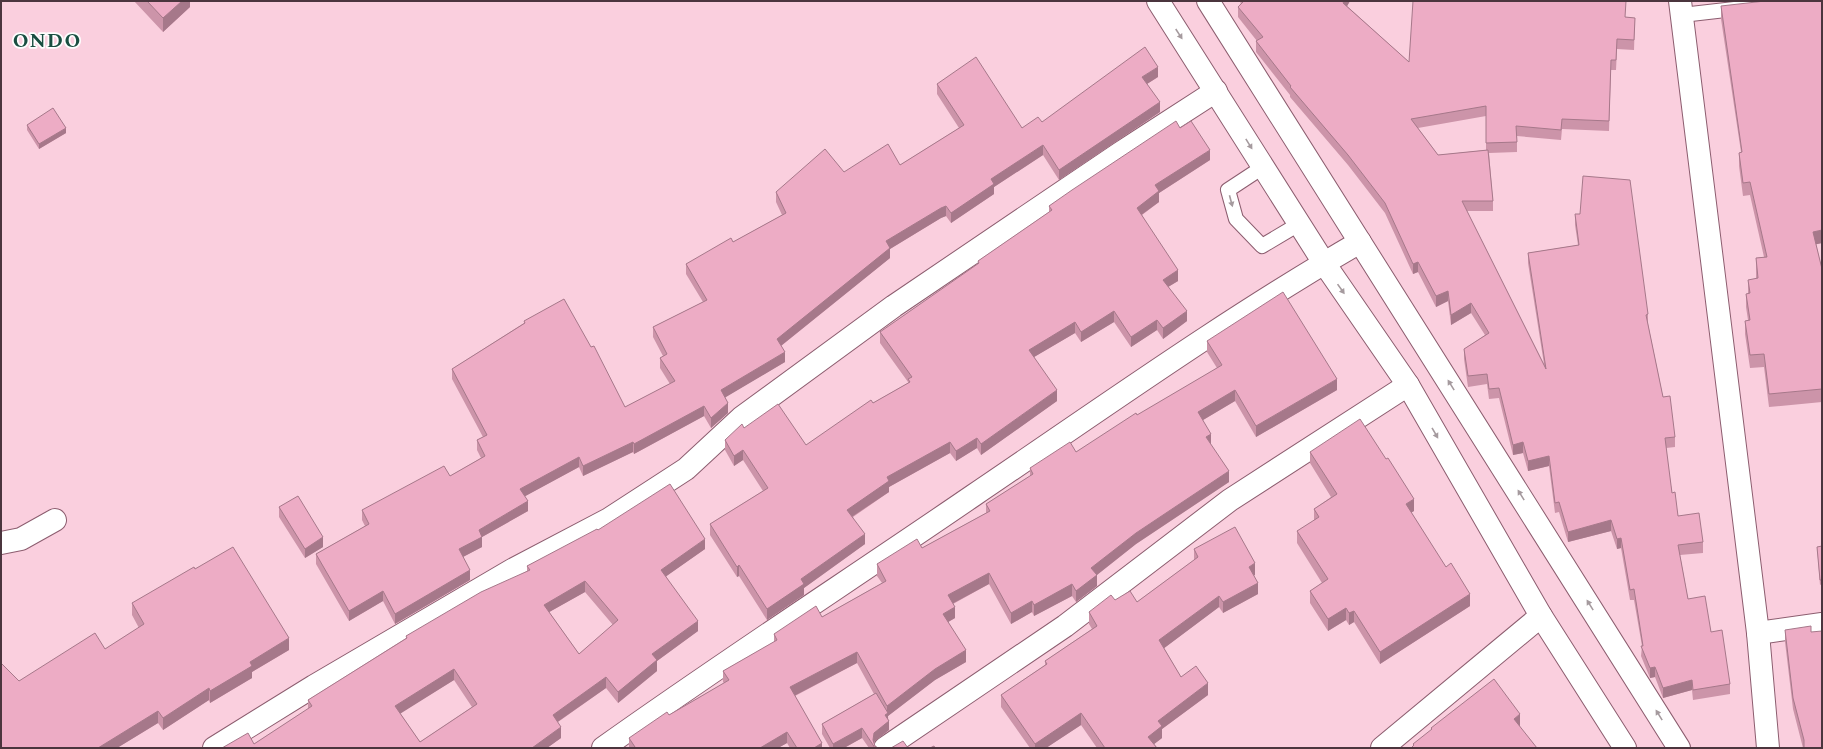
<svg xmlns="http://www.w3.org/2000/svg" width="1823" height="749" font-family="Spectral,serif">
  <style>
    .lines { fill: none; stroke-linecap: round; stroke-linejoin: round }
    .lane-casing { stroke: #8c5d6f; stroke-width: 16 }
    .street-casing { stroke: #8c5d6f; stroke-width: 24 }
    .secondary-casing { stroke: #8c5d6f; stroke-width: 24 }
    .lane { stroke: #fff; stroke-width: 14 }
    .street { stroke: #fff; stroke-width: 22 }
    .secondary { stroke: #fff; stroke-width: 22 }
    .wall { fill: #cc94a9; fill-rule: evenodd }
    .shaded-wall { fill: #a6788a }
    .building { fill: #edacc5; stroke: #a6788a; fill-rule: evenodd }
    .oneway { fill: #a59a9e }
    .labels { text-anchor: middle; dominant-baseline: central; stroke-width: 3.5; stroke-linejoin: round; paint-order: stroke }
    .district-label { font-size: 20px; font-weight: bold; letter-spacing: 1px; fill: #194e41; stroke: #fdfdfd }
  </style>
  <rect width="100%" height="100%" fill="#facfde"/>
  <g class="lines">
    <defs>
      <path id="lane" d="M1682 15 1769 5 1773 1
        M1263 167 1228 190 1236 219 1262 246 1299 224"/>
      <path id="street" d="M1 543 21 539 55 520
        M1758 633 1822 624
        M214 748 314 686 512 570 609 519 686 469 741 418 894 306 1120 153 1216 91
        M603 748C725 661 850 580 974 495 1101 409 1227 319 1360 242
        M885 748 1065 626 1230 500 1408 385
        M1382 748 1541 616"/>
      <path id="secondary" d="M1158 1 1324 263 1408 385 1541 616 1625 748
        M1208 1 1679 748
        M1680 1 1758 633 1768 748"/>
    </defs>
    <use href="#lane" class="lane-casing"/>
    <use href="#street" class="street-casing"/>
    <use href="#secondary" class="secondary-casing"/>
    <use href="#lane" class="lane"/>
    <use href="#street" class="street"/>
    <use href="#secondary" class="secondary"/>
  </g>
  <path class="wall" d="M134 1H190V7L163 32Z
    M1239 1H1350L1347 6 1409 62 1625 17 1635 18 1634 50 1617 49 1616 70H1611L1609 131 1562 129 1561 140 1517 136V152L1489 153 1493 201V211H1467L1544 364 1528 263V253L1578 245 1575 225V214L1648 314V324L1663 397 1675 437V447L1666 448 1672 493 1678 516 1703 542V553L1680 555 1688 599 1711 632 1730 684V694L1693 700 1692 690 1663 698 1655 677 1650 678 1641 656 1642 646 1634 600H1630L1621 548 1617 549 1611 531 1568 542 1559 512 1555 513 1549 466 1528 471 1523 453 1513 455 1499 398 1489 399 1487 384 1468 387 1464 359V349L1485 335 1471 313 1451 325 1448 301 1436 307 1418 272 1413 274 1385 213 1348 165 1290 97V95L1256 52V41H1257L1238 17V7L1241 3ZM1486 116V150L1438 155 1418 128Z
    M1718 1H1728L1718 2Z
    M1721 6 1822 243 1816 244 1822 269V402L1769 407 1764 367 1750 368 1745 334V321L1748 320 1746 307V294H1748V280L1756 279V258L1764 257 1750 195 1743 196 1739 166V153L1741 152 1721 19Z
    M1158 77 1147 84 1160 112 1059 180 1043 155 994 187V194L951 223 946 216 941 218 890 249V258L781 346 785 362 725 397 728 413 711 428 704 416 634 454 633 452 583 476 579 467 525 496 528 511 482 537V547L463 557 470 580 395 624 383 601 349 621 316 564V554L365 526 362 520V510L450 476 481 458 477 450V440L483 437 452 379V369L524 323V321L625 407 670 384 660 368V358L663 356 653 337V327L703 302 686 274V264L733 242 782 215 776 202V192L844 172 900 165 959 128 937 94V84L1022 128 1042 122Z
    M27 125 66 133 39 149 27 130Z
    M1180 128 1210 160 1159 193V202L1142 215 1178 281 1168 287 1187 321 1163 339 1157 330 1131 347 1114 322 1081 342 1075 333 1034 357 1057 401 981 455 977 448 956 461 950 453 889 487V492L853 517 865 544 804 588V595L767 620 739 576 737 577 710 535V524L763 491 743 460 734 466 725 450V440L744 428 806 445 873 403 908 383V382L880 343V332L978 264V261L1049 212V206Z
    M1207 341 1337 390 1256 437 1235 401 1203 420 1211 445 1229 482 1136 544 1097 575V586L1076 602 1072 596 1034 616 1032 612 1011 624 989 584 953 604 955 618 948 622 966 662 935 680 888 716 889 730 874 742 875 746 878 748H869L862 738 844 748H830L822 734V724L874 694 857 663 795 696 822 748H790L787 743 778 748H629V738L724 683 723 682V671L774 642V634L822 617 882 583 877 576V564L922 548 986 513V504L1030 476V468L1076 452 1217 368 1207 352Z
    M1310 452 1414 511 1411 512 1470 606 1380 664 1354 622 1349 625 1346 620 1328 631 1310 603V591L1322 583 1297 543V531L1314 521V509L1331 497 1310 463Z
    M279 507 323 547 305 558 279 517Z
    M598 530 705 549 666 576 698 631 657 661V671L618 703 606 688 558 722 561 738 547 748H222L254 744 308 709V700L406 638V636L527 571V566ZM585 592 613 625 579 654 549 612ZM454 680 472 707 420 742 400 713Z
    M1822 546V584L1820 585 1817 547Z
    M1194 549 1255 575H1254L1258 594 1223 613 1219 607 1164 648 1181 677 1208 695 1162 729V738L1154 744 1157 748H1097L1081 725 1046 748H1030L1001 707V695L1045 665V661L1092 629 1089 624V612L1115 600 1137 602 1194 560Z
    M195 569 289 650 252 672V678L210 703 209 700 163 730 158 723 117 748H1L19 681 105 649 139 628 132 615V603Z
    M1785 630 1811 632 1822 748H1803L1793 709 1785 642Z"/>
  <path class="shaded-wall" d="M182 1H190V7L163 32V18Z
    M1344 1H1350L1343 13V3Z
    M1158 67V77L1142 87V77Z
    M1160 102V112L1059 180V170Z
    M66 128V133L39 149V144Z
    M1043 145V155L994 187V194L951 223V213L991 179Z
    M1210 150V160L1159 193V202L1137 218V208L1155 185Z
    M946 206V216L941 218 890 249V258L777 349V339L886 241 941 208Z
    M1822 230V243L1813 245V232Z
    M1418 262V272L1413 274V264Z
    M1178 270V281L1163 290V280Z
    M1448 291V301L1436 307V296Z
    M1471 303V313L1451 325V315Z
    M1114 311V322L1081 342V332Z
    M1187 311V321L1163 339V328Z
    M1157 320V330L1131 347V337Z
    M1075 322V333L1029 360V350Z
    M785 352V362L721 400V390Z
    M1337 379V390L1256 437V426Z
    M1057 390V401L981 455V444Z
    M1235 390V401L1198 423V412Z
    M728 403V413L711 428V418Z
    M704 406V416L634 454V444Z
    M1211 434V445L1206 437Z
    M977 438V448L956 461V451Z
    M633 442V452L583 476V466Z
    M950 442V453L889 487V492L847 520V510L887 477Z
    M1523 442V453L1513 455V445Z
    M743 450V460L734 466V456Z
    M1549 456V466L1528 471V461Z
    M579 457V467L520 499V489Z
    M1229 471V482L1136 544 1093 578 1097 575V586L1076 602V591L1091 568 1136 533Z
    M1414 499V511L1406 516V504Z
    M528 501V511L482 537V547L459 559V549L479 530Z
    M1611 520V531L1568 542V532Z
    M865 534V544L804 588V595L767 620V609L801 579Z
    M323 537V547L305 558V549Z
    M1621 538V548L1617 549V539Z
    M705 539V549L661 580V570Z
    M1255 563V575L1249 578V567Z
    M739 565V576L737 577V567Z
    M470 570V580L395 624V614Z
    M989 573V584L948 606V595Z
    M585 581V592L544 615V605Z
    M1258 583V594L1223 613V602Z
    M1072 584V596L1034 616V605Z
    M383 591V601L349 621V611Z
    M1470 594V606L1380 664V652Z
    M1219 596V607L1159 652V640Z
    M1032 601V612L1011 624V613Z
    M955 607V618L943 625V614Z
    M1346 608V620L1328 631V619Z
    M1354 611V622L1349 625V613Z
    M698 621V631L657 661V671L618 703V692L652 654Z
    M289 638V650L252 672V678L210 703V691L250 662Z
    M966 650V662L935 680 888 716V722L889 721V730L874 742 873 745V740L874 733 885 715 887 713V706L935 669Z
    M857 652V663L790 698V687Z
    M1655 667V677L1650 678V668Z
    M454 669V680L395 717V706Z
    M606 677V688L553 725V715Z
    M1692 680V690L1663 698V688Z
    M1208 683V695L1162 729V738L1149 748 1148 737 1158 721Z
    M209 688V700L163 730V718Z
    M158 711V723L117 748H98Z
    M1081 713V725L1046 748H1035V744Z
    M1520 714V726L1514 731V719Z
    M561 727V738L547 748H532Z
    M862 728V738L844 748H833V744Z
    M787 732V743L778 748H760Z
    M822 743V748H814Z"/>
  <path class="building" d="M147 1H182L163 18Z
    M1244 1H1344L1343 3 1409 62 1413 1H1626L1625 17 1635 18 1634 40 1617 39 1616 60H1611L1609 121 1562 119 1561 130 1516 126 1517 142 1486 143V106L1411 119 1438 155 1488 150 1493 201H1462L1546 369 1528 253 1579 245 1575 214H1580L1583 176 1630 180 1648 314 1646 315 1663 397 1670 396 1675 437 1665 438 1672 493 1675 492 1678 516 1699 513 1703 542 1678 545 1688 599 1705 596 1711 632 1722 630 1730 684 1693 690 1692 680 1663 688 1655 667 1650 668 1641 646H1643L1634 589 1630 590 1621 538 1617 539 1611 520 1568 532 1559 502 1555 503 1549 456 1528 461 1523 442 1513 445 1499 388 1489 389 1487 374 1468 376 1464 349 1489 333 1471 303 1451 315 1448 291 1436 296 1418 262 1413 264 1385 203 1348 155 1290 87 1291 86 1256 41 1263 37 1238 7Z
    M1765 1H1822V230L1813 232 1822 269V389L1769 394 1764 354 1750 355 1745 321 1750 320 1746 294 1750 293 1748 280 1758 278 1756 258 1767 257 1750 182 1743 183 1739 153 1742 152 1721 6Z
    M1145 47 1158 67 1142 77 1160 102 1059 170 1043 145 991 179 994 184 951 213 946 206 941 208 886 241 890 248 777 339 785 352 721 390 728 403 711 418 704 406 634 444 633 442 583 466 579 457 520 489 528 501 479 530 482 537 459 549 470 570 395 614 383 591 349 611 316 554 369 524 362 510 444 466 450 476 485 456 477 440 487 435 452 369 525 323 524 321 564 299 591 347 594 346 625 407 675 381 660 358 667 354 653 327 707 300 686 264 731 238 733 242 786 213 776 192 825 149 844 172 888 144 900 165 964 125 937 84 976 57 1022 128 1038 117 1042 122Z
    M53 108 66 128 39 144 27 125Z
    M1176 121 1180 128 1191 121 1210 150 1155 185 1159 191 1137 208 1178 270 1163 280 1187 311 1163 328 1157 320 1131 337 1114 311 1081 332 1075 322 1029 350 1057 390 981 444 977 438 956 451 950 442 887 477 889 481 847 510 865 534 801 579 804 584 767 609 739 565 737 567 710 524 768 488 743 450 734 456 725 440 742 424 744 428 778 404 806 445 871 400 873 403 910 382 908 379 912 377 880 332 979 263 978 261 1052 210 1049 206 1072 190Z
    M1283 292 1337 379 1256 426 1235 390 1198 412 1211 434 1206 437 1229 471 1136 533 1091 568 1097 575 1076 591 1072 584 1034 605 1032 601 1011 613 989 573 948 595 955 607 943 614 966 650 935 669 887 706 857 652 790 687 822 743 814 748H797L787 732 760 748H634L635 747 629 738 667 712 669 715 729 680 723 671 777 640 774 634 816 606 822 617 886 581 877 564 917 539 922 548 990 511 986 504 1033 474 1030 468 1070 442 1076 452 1136 413 1137 415 1222 365 1207 341Z
    M1360 419 1386 459 1388 458 1414 499 1406 504 1446 567 1451 563 1470 594 1380 652 1354 611 1349 613 1346 608 1328 619 1310 591 1328 579 1297 531 1319 517 1314 509 1337 494 1310 452Z
    M670 484 705 539 661 570 698 621 652 654 657 660 618 692 606 677 553 715 561 727 532 748H222L248 733 254 744 312 706 308 700 407 638 406 636 481 592 530 570 527 566 597 529 598 530ZM585 581 618 620 579 654 544 605ZM454 669 477 704 420 742 395 706Z
    M298 496 323 537 305 549 279 507Z
    M1235 527 1255 563 1249 567 1258 583 1223 602 1219 596 1159 640 1181 677 1196 666 1208 683 1158 721 1162 726 1148 737 1157 748H1105L1081 713 1035 744 1001 695 1047 664 1045 661 1097 626 1089 612 1111 595 1115 600 1130 591 1137 602 1198 557 1194 549Z
    M1822 546V580H1820L1817 547Z
    M233 547 289 638 250 662 252 666 210 691 209 688 163 718 158 711 98 748H1V663L19 681 95 633 105 649 144 624 132 603 194 567 195 569Z
    M1811 626V632L1822 631V748H1804V740L1793 698 1785 630Z
    M1494 679 1520 714 1514 719 1537 748H1411L1414 745 1413 744 1432 729 1431 728Z
    M876 693 888 713 885 715 889 721 874 733 873 740 875 746 878 748H875L862 728 833 744 822 724Z
    M903 741 908 748H891Z
    M934 746 935 748H930Z"/>
  <defs><path id="oneway-solid" d="M-6-.8H1V-3.2L6.5 0L1 3.2V.8H-6Z"/></defs>
  <g class="oneway">
    <use href="#oneway-solid" transform="translate(1179 34) rotate(57)"/>
    <use href="#oneway-solid" transform="translate(1249 144) rotate(58)"/>
    <use href="#oneway-solid" transform="translate(1231 201) rotate(75)"/>
    <use href="#oneway-solid" transform="translate(1341 289) rotate(55)"/>
    <use href="#oneway-solid" transform="translate(1451 385) rotate(-122)"/>
    <use href="#oneway-solid" transform="translate(1435 433) rotate(60)"/>
    <use href="#oneway-solid" transform="translate(1521 495) rotate(-122)"/>
    <use href="#oneway-solid" transform="translate(1590 605) rotate(-122)"/>
    <use href="#oneway-solid" transform="translate(1659 715) rotate(-122)"/>
  </g>
  <g class="labels">
    <g class="district-label">
      <text x="47" y="41">ONDO</text>
    </g>
  </g>
  <rect width="1823" height="749" fill="none" stroke="#4b353e" stroke-width="4"/>
</svg>
